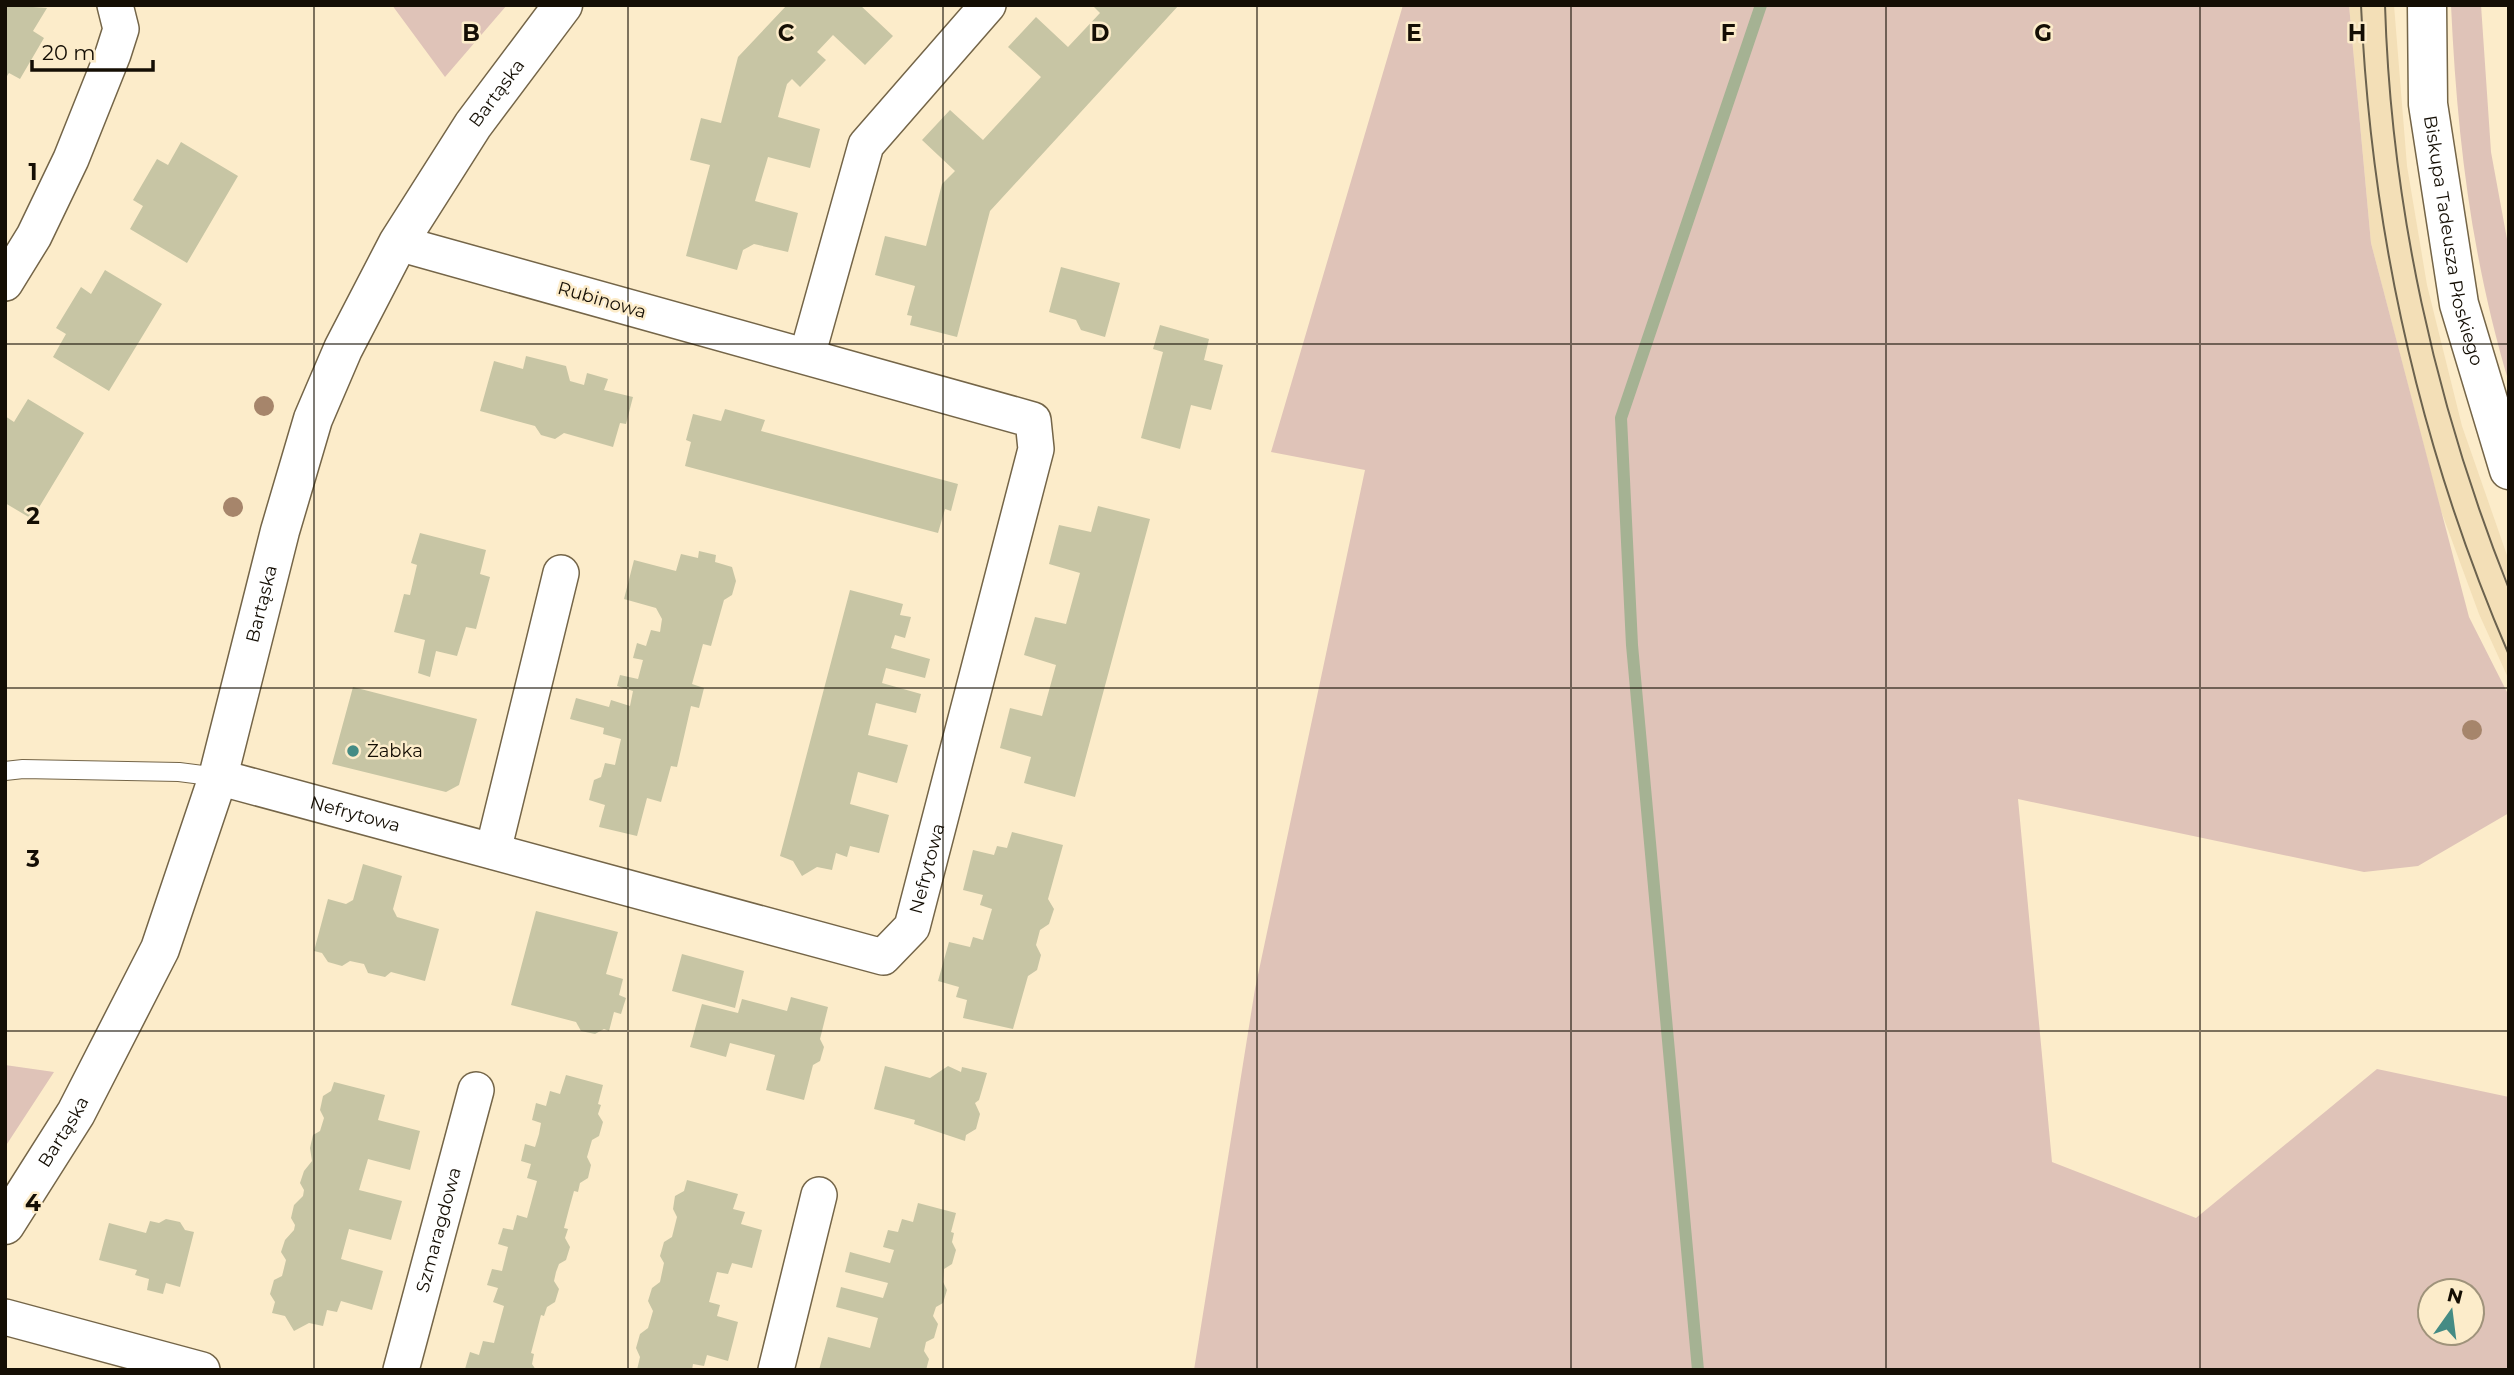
<svg xmlns="http://www.w3.org/2000/svg" width="2514" height="1375" font-family="Montserrat,sans-serif">
  <style>
    .built { fill: #f3dfb7 }
    .green { fill: #dfc3b8; fill-rule: evenodd }
    .lines { fill: none; stroke-linecap: round; stroke-linejoin: round }
    .stream { stroke: #a5b293; stroke-width: 12 }
    .building { fill: #c7c5a4 }
    .service-casing { stroke: #746548; stroke-width: 20 }
    .minor-casing { stroke: #746548; stroke-width: 38 }
    .tertiary-casing { stroke: #746548; stroke-width: 41 }
    .secondary-casing { stroke: #746548; stroke-width: 41 }
    .service { stroke: #fff; stroke-width: 18 }
    .minor { stroke: #fff; stroke-width: 35 }
    .tertiary { stroke: #fff; stroke-width: 38 }
    .secondary { stroke: #fff; stroke-width: 38 }
    .tram { stroke: #6b624e; stroke-width: 2 }
    .tree { fill: #a6856b }
    .grid { fill: none; stroke: #140e04; stroke-width: 2; stroke-opacity: 0.55 }
    .poi-dot { fill: #448b84; stroke: #fcecca; stroke-width: 2.5 }
    .labels { text-anchor: middle; dominant-baseline: central; stroke-width: 5; stroke-linejoin: round; paint-order: stroke }
    .street-label { font-size: 18px; fill: #140e04; stroke: #fcecca }
    .poi-label { font-size: 18px; fill: #140e04; stroke: #fcecca; text-anchor: start }
    .grid-label { font-size: 23px; text-anchor: middle; font-weight: bold; fill: #140e04; stroke: #fcecca; stroke-width: 5; stroke-linejoin: round; paint-order: stroke }
  </style>
  <rect width="100%" height="100%" fill="#fcecca"/>
  <path class="built" d="M2349 5H2394L2407 166 2427 285 2462 426 2509 561V680L2479 614 2440 508 2371 243Z"/>
  <path class="green" d="M392 5H507L445 77Z
    M1403 5H2349L2371 243 2469 617 2509 696V813L2418 866 2364 872 2018 799 2052 1162 2196 1218 2377 1069 2509 1097V1370H1194L1255 989 1365 470 1271 452ZM2472 1291V1333H2430V1291Z
    M2451 5H2481L2491 152 2509 250V383C2471 256 2457 136 2451 5Z
    M5 1065 54 1072 5 1147Z"/>
  <g class="lines">
    <path class="stream" d="M1698 1370 1632 645 1621 418 1761 5"/>
  </g>
  <path class="building" d="M5 5 47 8 33 31 44 38 20 79 9 73 5 79Z
    M787 5H860L893 36 865 65 833 35 817 52 826 60 800 87 792 79 787 84 778 117 820 129 810 168 768 157 755 201 798 213 788 252 754 244 743 250 737 270 686 256 710 165 690 160 701 118 721 123 738 57Z
    M1092 5H1179L990 211 957 337 910 325 912 316 907 315 915 286 875 275 885 236 926 246 942 184 955 171 922 140 950 110 983 140 1041 77 1008 47 1036 17 1068 47 1100 13Z
    M181 142 238 176 187 263 130 229 143 206 133 200 157 159 168 165Z
    M1061 267 1120 283 1105 337 1081 330 1076 320 1049 312Z
    M105 270 162 304 109 391 53 357 66 334 56 328 81 287 91 294Z
    M1160 325 1209 339 1204 360 1223 365 1211 410 1191 405 1180 449 1141 438 1163 352 1153 349Z
    M526 356 566 366 570 381 584 385 587 373 608 379 604 390 633 397 626 424 620 423 613 447 564 433 555 439 541 435 535 426 480 411 494 361 523 369Z
    M28 399 84 433 32 519 5 503V416L14 422Z
    M725 409 765 420 761 431 958 484 951 511 945 509 938 533 685 466 691 442 686 440 693 414 721 421Z
    M1098 506 1150 519 1075 797 1024 783 1031 757 1000 748 1010 708 1042 716 1056 665 1024 655 1035 617 1066 624 1080 573 1049 564 1059 525 1091 532Z
    M420 533 486 550 480 574 490 577 476 629 466 627 457 656 436 651 430 677 418 673 425 640 394 632 404 594 410 595 417 565 411 563Z
    M699 551 716 555 715 562 732 567 736 581 732 595 724 600 711 646 703 644 692 684 704 688 699 708 691 706 677 767 671 766 661 802 647 798 637 836 599 827 605 805 589 800 594 780 601 777 605 763 615 765 621 739 603 734 604 728 570 719 576 698 609 707 611 700 630 706 633 691 617 686 620 675 638 679 643 660 633 658 637 643 646 646 651 630 660 632 662 619 656 608 624 599 634 560 676 571 681 554 698 558Z
    M850 590 903 604 900 615 911 617 905 638 895 635 891 648 930 659 925 678 886 668 882 683 921 694 916 713 876 703 868 735 908 745 897 783 858 772 850 804 889 815 879 853 850 846 847 857 836 853 832 870 817 867 802 876 793 861 780 856Z
    M353 687 477 719 459 785 446 792 332 764Z
    M1012 832 1063 845 1048 899 1054 909 1049 924 1040 930 1036 945 1041 955 1037 970 1028 976 1013 1029 963 1018 967 1000 956 997 959 987 938 981 949 942 970 947 973 937 983 940 992 909 980 905 983 895 963 890 973 850 994 855 997 846 1007 848Z
    M363 864 402 876 393 909 397 917 439 929 425 981 391 972 385 977 368 973 364 964 350 961 342 966 328 962 322 953 314 951 328 899 346 904 353 900Z
    M536 911 618 932 606 974 623 979 619 995 626 998 621 1014 614 1012 609 1031 604 1029 595 1034 581 1031 576 1022 511 1005Z
    M682 954 744 971 735 1008 672 991Z
    M791 997 828 1007 820 1039 824 1047 820 1061 813 1065 804 1100 766 1090 775 1055 730 1043 726 1057 690 1047 702 1004 738 1013 742 999 787 1011Z
    M885 1066 930 1078 948 1066 961 1072 962 1067 987 1073 979 1100 975 1103 980 1114 976 1129 966 1135 965 1141 914 1124 915 1120 874 1109Z
    M566 1075 603 1085 598 1104 601 1105 598 1114 603 1122 599 1136 592 1140 587 1157 591 1165 588 1178 580 1183 578 1192 574 1191 569 1209 564 1228 568 1229 565 1238 570 1247 566 1260 559 1264 556 1272 554 1281 559 1289 555 1302 547 1307 544 1316 541 1315 531 1353 534 1354 532 1364 536 1370 465 1369 470 1352 479 1355 483 1341 494 1343 504 1306 493 1302 498 1288 487 1285 492 1269 502 1271 508 1247 498 1244 503 1228 513 1230 517 1215 527 1218 537 1181 527 1178 531 1164 521 1161 525 1144 535 1147 539 1134 541 1123 532 1120 536 1103 546 1106 550 1091 560 1094Z
    M334 1082 385 1095 378 1120 420 1131 410 1170 368 1159 359 1190 402 1201 391 1240 349 1229 341 1259 383 1271 372 1310 341 1301 337 1312 327 1310 323 1326 309 1323 294 1331 285 1316 272 1313 275 1302 270 1294 274 1280 282 1276 286 1260 281 1252 285 1240 294 1230 295 1225 291 1218 294 1205 303 1196 304 1190 300 1183 304 1171 312 1161 310 1148 313 1135 320 1131 324 1118 320 1110 323 1096 331 1091Z
    M687 1180 738 1194 733 1209 745 1212 741 1224 762 1230 752 1268 732 1263 728 1274 717 1272 709 1302 720 1305 717 1316 738 1322 733 1342 728 1361 707 1355 704 1366 693 1364 692 1370H637L640 1357 636 1348 640 1334 648 1328 653 1311 648 1301 652 1288 660 1282 664 1263 660 1256 664 1242 672 1237 677 1217 673 1209 675 1196 684 1191Z
    M918 1203 956 1213 951 1232 954 1233 952 1242 956 1250 952 1264 944 1269 943 1282 947 1290 943 1303 936 1307 933 1316 938 1324 934 1338 926 1342 924 1351 929 1359 926 1370H819L828 1337 870 1348 878 1318 836 1307 841 1287 883 1298 888 1283 845 1272 850 1252 890 1263 894 1250 883 1247 888 1230 898 1232 902 1219 913 1222Z
    M166 1219 180 1222 185 1230 194 1232 180 1287 166 1283 163 1294 147 1290 149 1279 135 1275 137 1270 99 1260 109 1223 146 1233 150 1221 159 1223Z"/>
  <g class="lines">
    <defs>
      <path id="service" d="M5 771 23 769 179 772 218 777"/>
      <g id="minor">
        <path d="M5 283 34 236 71 159 113 54 121 29 115 5"/>
        <path d="M807 356 866 145 988 5"/>
        <path id="s1" d="M218 777 883 957 912 927 1036 449 1033 420 398 243"/>
        <path d="M493 851 561 573"/>
        <path d="M5 1317 202 1370"/>
        <path id="s2" d="M401 1370 476 1090"/>
        <path d="M776 1370 819 1195"/>
      </g>
      <g id="tertiary">
        <path id="s3" d="M5 1225 76 1113 160 949 218 777 280 531 313 419 343 349 398 243 473 125 563 5"/>
      </g>
      <g id="secondary">
        <path id="s4" d="M2427 5 2428 104 2459 304 2509 470"/>
      </g>
    </defs>
    <use href="#service" class="service-casing"/>
    <use href="#minor" class="minor-casing"/>
    <use href="#tertiary" class="tertiary-casing"/>
    <use href="#secondary" class="secondary-casing"/>
    <use href="#service" class="service"/>
    <use href="#minor" class="minor"/>
    <use href="#tertiary" class="tertiary"/>
    <use href="#secondary" class="secondary"/>
    <path class="tram" d="M2361 5C2371 229 2420 449 2509 655
      M2385 5C2391 205 2435 404 2509 589"/>
  </g>
  <g class="tree">
    <circle cx="264" cy="406" r="10"/>
    <circle cx="233" cy="507" r="10"/>
    <circle cx="2472" cy="730" r="10"/>
  </g>
  <path class="grid" d="M314 5V1370M628 5V1370M943 5V1370M1257 5V1370M1571 5V1370M1886 5V1370M2200 5V1370M5 344H2509M5 688H2509M5 1031H2509"/>
  <circle class="poi-dot" cx="353" cy="751" r="7"/>
  <g class="labels">
    <g class="street-label">
      <text stroke="none"><textPath href="#s3" startOffset="1244">Bartąska</textPath></text>
      <text stroke="none"><textPath href="#s4" startOffset="238">Biskupa Tadeusza Płoskiego</textPath></text>
      <text transform="translate(602 300) rotate(16)">Rubinowa</text>
      <text stroke="none"><textPath href="#s3" startOffset="677">Bartąska</textPath></text>
      <text stroke="none"><textPath href="#s1" startOffset="142">Nefrytowa</textPath></text>
      <text stroke="none"><textPath href="#s1" startOffset="791">Nefrytowa</textPath></text>
      <text stroke="none"><textPath href="#s3" startOffset="110">Bartąska</textPath></text>
      <text stroke="none"><textPath href="#s2" startOffset="145">Szmaragdowa</textPath></text>
    </g>
    <g class="poi-label">
      <text x="367" y="751">Żabka</text>
    </g>
  </g>
  <g class="grid-label">
    <text x="471" y="41">B</text>
    <text x="786" y="41">C</text>
    <text x="1100" y="41">D</text>
    <text x="1414" y="41">E</text>
    <text x="1728" y="41">F</text>
    <text x="2043" y="41">G</text>
    <text x="2357" y="41">H</text>
    <text x="33" y="180">1</text>
    <text x="33" y="524">2</text>
    <text x="33" y="867">3</text>
    <text x="33" y="1211">4</text>
  </g>
  <rect width="2514" height="1375" fill="none" stroke="#140e04" stroke-width="14"/>
  <g transform="translate(2451 1312) rotate(14)"><circle r="33" fill="#fcecca" stroke="#9f937b" stroke-width="2"/>
  <path d="M0-5L12 26L0 18L-12 26Z" fill="#448b84"/>
  <text y="-10" font-size="19" font-weight="bold" text-anchor="middle" fill="#140e04">N</text>
  </g>
  <path d="M32 60v10h121v-10" fill="none" stroke="#140e04" stroke-width="3.5"/>
  <text x="42" y="60" font-size="21" fill="#140e04" stroke="#fcecca" stroke-width="5" paint-order="stroke">20 m</text>
</svg>
